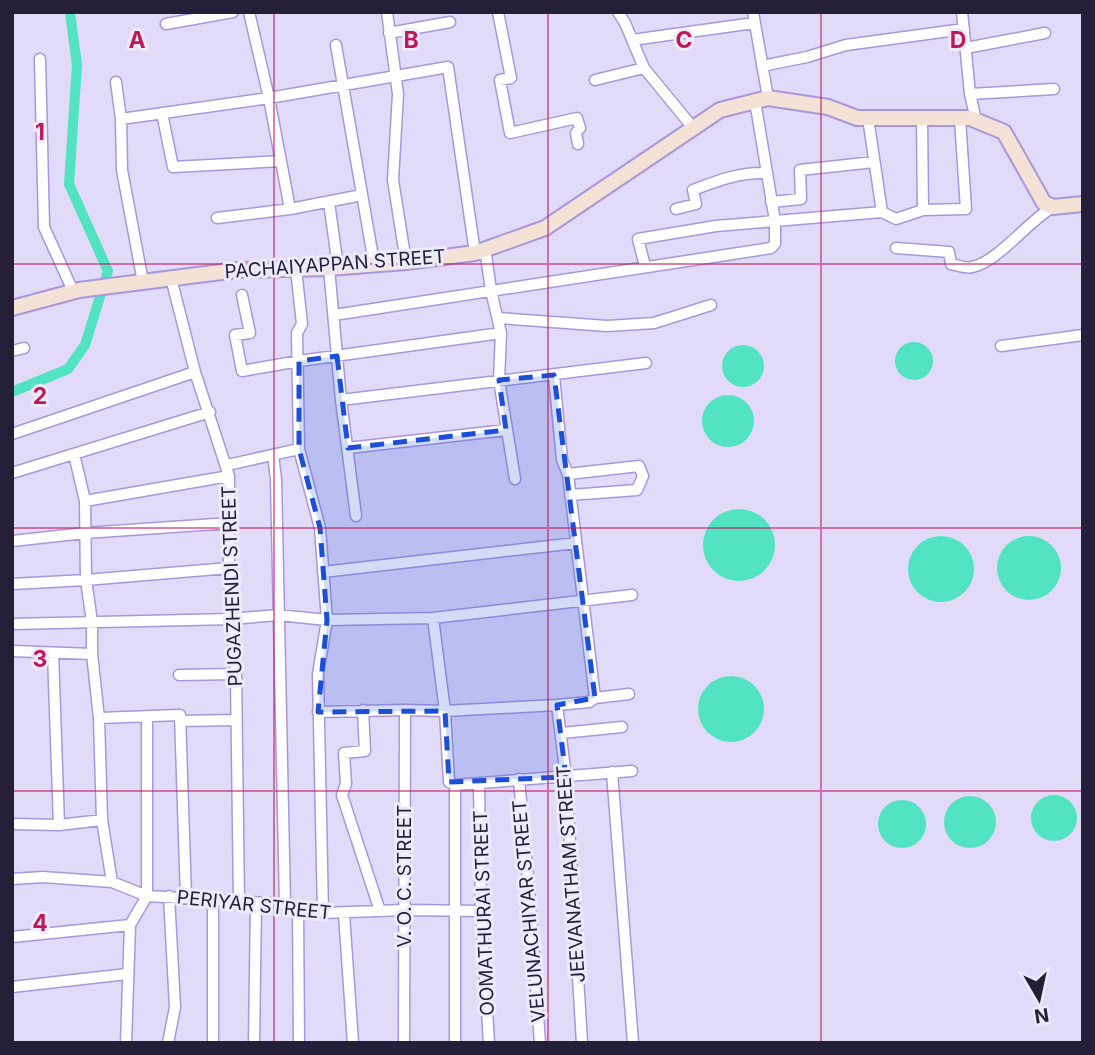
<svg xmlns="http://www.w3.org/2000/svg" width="1095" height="1055" font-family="Inter,sans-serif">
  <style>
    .water { fill: #52e3c2 }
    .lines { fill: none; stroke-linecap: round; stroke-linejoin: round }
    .canal { stroke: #52e3c2; stroke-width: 10 }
    .street-casing { stroke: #a997dc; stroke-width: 13 }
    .secondary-casing { stroke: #a997dc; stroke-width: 18 }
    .street { stroke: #fff; stroke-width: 10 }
    .secondary { stroke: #f4e2d6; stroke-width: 14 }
    .marked { fill: #1d4ed8; fill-opacity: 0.2; stroke: #1d4ed8; stroke-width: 5; stroke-dasharray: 14 9; stroke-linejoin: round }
    .grid { fill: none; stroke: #c2185b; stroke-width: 2; stroke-opacity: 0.55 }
    .labels { text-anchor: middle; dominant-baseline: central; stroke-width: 6; stroke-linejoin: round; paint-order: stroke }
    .street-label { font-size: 19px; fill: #251e39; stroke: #edeaf9 }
    .grid-label { font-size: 23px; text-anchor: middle; font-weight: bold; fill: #c2185b; stroke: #edeaf9; stroke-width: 6; stroke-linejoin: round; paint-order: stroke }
  </style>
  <rect width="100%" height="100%" fill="#e1daf8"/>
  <path class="water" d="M895 361a19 19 0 1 1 38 0a19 19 0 1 1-38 0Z
    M722 366a21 21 0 1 1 42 0a21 21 0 1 1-42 0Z
    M702 421a26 26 0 1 1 52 0a26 26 0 1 1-52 0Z
    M703 545a36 36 0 1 1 72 0a36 36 0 1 1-72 0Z
    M997 568a32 32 0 1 1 64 0a32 32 0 1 1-64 0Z
    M908 569a33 33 0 1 1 66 0a33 33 0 1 1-66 0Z
    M698 709a33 33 0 1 1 66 0a33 33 0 1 1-66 0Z
    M1031 818a23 23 0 1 1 46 0a23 23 0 1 1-46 0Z
    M944 822a26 26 0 1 1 52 0a26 26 0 1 1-52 0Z
    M878 824a24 24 0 1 1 48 0a24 24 0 1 1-48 0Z"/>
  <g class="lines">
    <path class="canal" d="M12 392 68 369 85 345 108 271 69 184 77 65 70 12"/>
    <defs>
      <path id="street" d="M249 12 269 98 290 209
        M387 12 398 94 393 180 406 262
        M498 12 511 78 500 80 510 133 577 118 580 128 576 133 578 144
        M618 12 625 23 644 68 694 129
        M753 12 768 98
        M962 12 970 94 976 120
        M166 24 233 12
        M389 33 450 22
        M632 40 754 23
        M336 45 374 263
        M966 48 1045 33
        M40 59 44 227 73 291
        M762 66 807 57 846 45 964 29
        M595 80 644 68
        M116 82 121 119 122 170 143 282
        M970 94 1054 89
        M755 101 775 221 882 212 868 118
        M162 113 173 167 281 161
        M922 118 923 210
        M121 119 269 98 448 67 475 253 486 255 491 291 501 333 499 380 515 479
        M329 202 338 267
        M771 202 801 199 800 170 874 162
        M676 209 696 204 693 190C717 181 739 172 766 173
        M882 212 896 219 923 210 966 209 960 119
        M217 218 290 209 362 195
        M896 248 949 252 951 264C957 265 966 269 972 267 998 262 1028 221 1053 207
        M329 268 341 400 356 516
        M296 269 302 324 297 333 299 449 320 528 327 620 318 674 323 913
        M171 278 195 372 229 476V568L231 619 236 674 239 902
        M242 295 250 333 235 335 242 371 299 361 501 333
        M334 315 771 248 775 244V221L716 226 638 239 645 266
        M499 318 607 326 654 323 711 305
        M1001 346 1083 335
        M12 351 24 348
        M554 375 562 460 568 474 595 698
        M341 400 646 363
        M12 434 195 372
        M348 448 506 430
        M74 454 85 501 86 580 92 622V654L99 718 102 820 112 882
        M273 455 276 479 285 904
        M227 465 299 449
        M12 473 210 412
        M568 474 639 466 643 476 637 490 570 495
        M85 501 229 476
        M12 541 85 533 230 523
        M323 572 576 543
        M12 584 86 580 229 568
        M433 618 445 711 449 782 455 785 632 771
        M12 624 231 619 278 615 327 620 433 618 632 595
        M12 651 92 654
        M53 653 59 825
        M179 675 236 674
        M557 705 566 777 582 1043
        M363 710 365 751 344 753 346 784 342 795 380 911
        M318 712 405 710 445 711 557 705 589 702 595 698 629 694
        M99 718 180 715 186 897
        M180 721 235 720
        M562 733 622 727
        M612 772 633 1043
        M519 779 530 902 540 1043
        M479 783 481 911 489 1043
        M12 824 59 825 102 820
        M12 879 43 877 112 882 147 896 285 904 323 913 404 910 481 911
        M298 907 299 1043
        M344 914 353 1043
        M12 937 130 925
        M12 987 127 974
        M126 1043 130 925 147 896V718
        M168 1043 175 1007 169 896
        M213 1043V900
        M254 1043 256 904
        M404 1043 405 710
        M455 1043V785"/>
      <path id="secondary" d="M12 308 79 290 237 270 329 268 406 262 475 253 545 228 720 110 768 98 828 107 857 118H970L1004 132 1044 203 1053 207 1083 204"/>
    </defs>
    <use href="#street" class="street-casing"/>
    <use href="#secondary" class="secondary-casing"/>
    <use href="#street" class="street"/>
    <use href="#secondary" class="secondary"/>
  </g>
  <path class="marked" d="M337 356 348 448 506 430 499 380 554 375 595 698 557 705 566 777 449 782 445 711 318 712 327 620 320 528 299 449V361Z"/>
  <path class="grid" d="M274 12V1043M548 12V1043M821 12V1043M12 264H1083M12 528H1083M12 791H1083"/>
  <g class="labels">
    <g class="street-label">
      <text transform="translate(335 264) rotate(-4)">PACHAIYAPPAN STREET</text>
      <text transform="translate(232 586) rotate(-92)">PUGAZHENDI STREET</text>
      <text transform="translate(571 874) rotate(-94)">JEEVANATHAM STREET</text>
      <text transform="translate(404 876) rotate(-90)">V. O. C. STREET</text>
      <text transform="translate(254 905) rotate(6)">PERIYAR STREET</text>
      <text transform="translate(529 911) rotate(-95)">VELUNACHIYAR STREET</text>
      <text transform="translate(484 913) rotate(-92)">OOMATHURAI STREET</text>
    </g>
  </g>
  <g class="grid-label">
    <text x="137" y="48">A</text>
    <text x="411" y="48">B</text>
    <text x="684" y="48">C</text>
    <text x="958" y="48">D</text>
    <text x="40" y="140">1</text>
    <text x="40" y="404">2</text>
    <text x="40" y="667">3</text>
    <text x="40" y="931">4</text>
  </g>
  <rect width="1095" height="1055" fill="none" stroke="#251e39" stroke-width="28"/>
  <g transform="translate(1039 999) rotate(171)" stroke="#edeaf9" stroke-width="5" paint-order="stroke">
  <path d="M0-5L12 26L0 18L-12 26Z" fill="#251e39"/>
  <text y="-10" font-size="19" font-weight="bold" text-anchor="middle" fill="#251e39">N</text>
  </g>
</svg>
